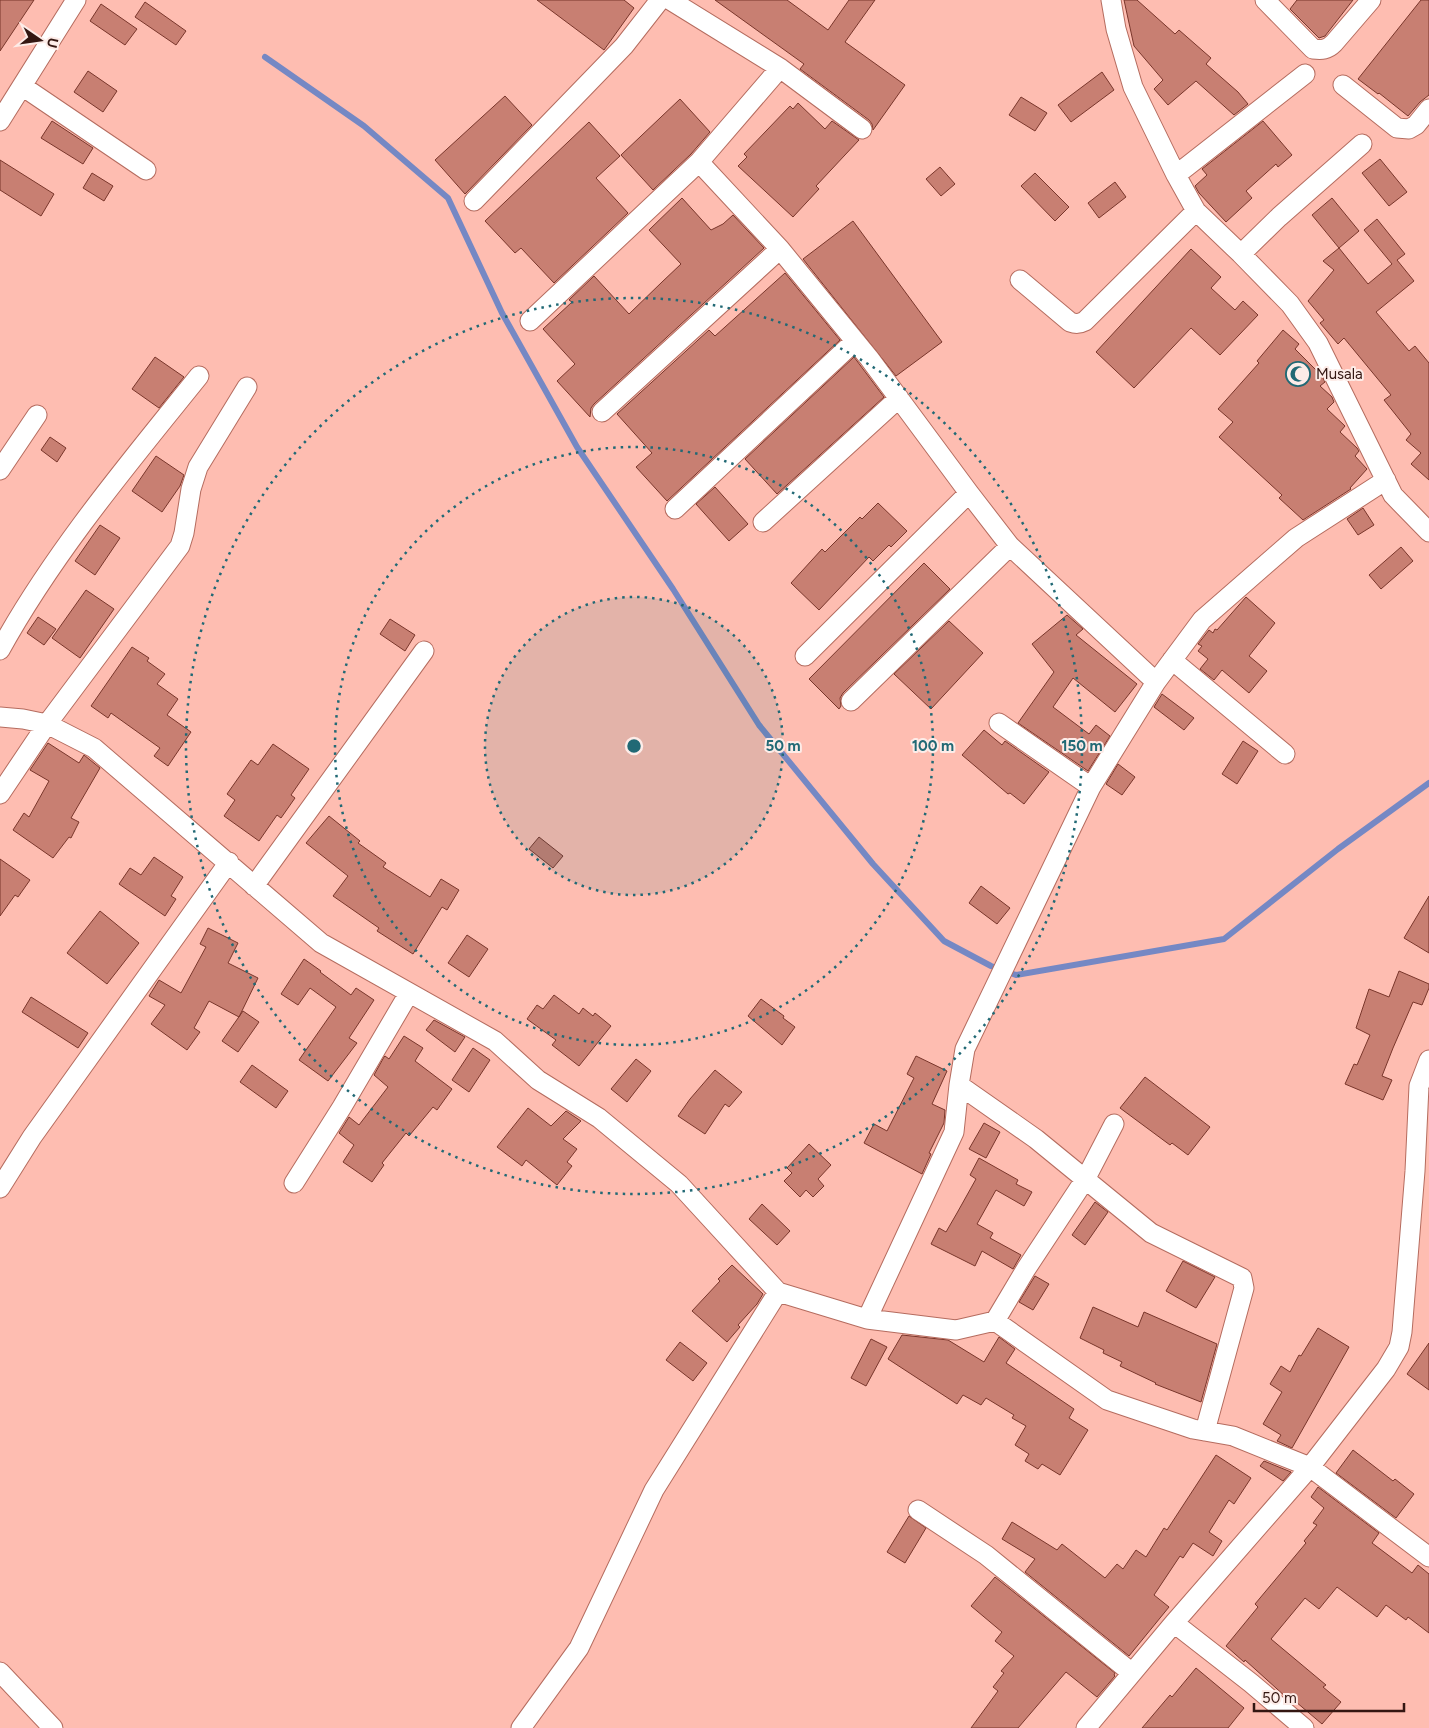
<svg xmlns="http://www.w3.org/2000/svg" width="1429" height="1728" font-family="Figtree,sans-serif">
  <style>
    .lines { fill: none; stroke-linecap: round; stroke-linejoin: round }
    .stream { stroke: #7588c4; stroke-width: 6 }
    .building { fill: #c87f72; stroke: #79362b }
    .minor-casing { stroke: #b56c5f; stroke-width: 21 }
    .minor { stroke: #fff; stroke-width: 19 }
    .ring { fill: none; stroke: #216975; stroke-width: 2.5; stroke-dasharray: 2.5 5 }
    .labels { text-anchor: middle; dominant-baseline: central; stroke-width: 4; stroke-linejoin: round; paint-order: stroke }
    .poi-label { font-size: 15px; fill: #341712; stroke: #fdece8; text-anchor: start }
    .centre { fill: #216975; stroke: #fdece8; stroke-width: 2.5 }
    .ring-label { font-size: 15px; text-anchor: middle; font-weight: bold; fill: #216975; stroke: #fdece8; stroke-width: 4; stroke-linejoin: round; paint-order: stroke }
  </style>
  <rect width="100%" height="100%" fill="#febdb1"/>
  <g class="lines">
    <path class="stream" d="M265 57 364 126 448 198 502 313 577 447 673 589 759 725 873 864 944 941 991 966 1016 975 1224 939 1338 849 1429 783"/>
  </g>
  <path class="building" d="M0 0H34L0 51Z
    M537 0H624L634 8 604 50Z
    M715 0H787L828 30 849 0H875L845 42 905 85 873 130 872 124 869 120 800 69 804 64Z
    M1124 0H1137L1175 34 1179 30 1211 58 1206 64 1238 92 1248 104 1234 115 1196 81 1168 105 1154 89 1163 80 1134 46Z
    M1297 0H1353L1325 36 1319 38 1290 9Z
    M1421 0H1429V95L1420 102 1408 116 1379 93 1378 94 1358 79Z
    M145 2 186 31 176 45 135 17Z
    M101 4 137 29 125 45 90 21Z
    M88 71 117 91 103 112 74 92Z
    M1102 72 1114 90 1071 122 1058 105Z
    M505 96 532 125 465 194 435 160Z
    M1021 97 1047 113 1035 131 1009 115Z
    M680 99 710 132 691 154 653 190 621 155Z
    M798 103 825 129 832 121 859 140 816 186 819 189 793 217 738 166 747 157 744 154 790 106 793 109Z
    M52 121 93 148 83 164 41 138Z
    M1263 121 1292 155 1278 167 1276 164 1246 191 1252 198 1226 222 1199 193 1195 186 1207 175 1202 169Z
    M589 122 620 156 596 178 628 213 554 283 521 248 515 253 485 221Z
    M1380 159 1407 192 1389 206 1362 173Z
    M0 160 54 194 41 216 0 190Z
    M940 167 955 184 941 196 926 179Z
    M92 173 113 186 104 201 83 188Z
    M1035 173 1069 207 1055 221 1021 186Z
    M1115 182 1126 197 1099 218 1088 203Z
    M682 198 711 230 723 224 733 215 764 248 594 404 591 408 590 417 557 381 575 364 543 329 572 302 569 300 594 276 629 314 662 282 681 264 649 230Z
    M1332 198 1359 231 1339 248 1312 215Z
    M1377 219 1405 254 1397 260 1414 281 1376 312 1409 351 1415 346 1429 363V480L1411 464 1421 453 1406 440 1411 434 1384 400 1391 395 1344 338 1338 344 1320 323 1324 320 1308 301 1334 270 1323 261 1339 248 1368 284 1392 264 1364 230Z
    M853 221 942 342 896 376 803 259Z
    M1191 249 1221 277 1211 288 1235 310 1243 301 1258 315 1220 355 1191 328 1134 388 1096 352Z
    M785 273 840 340 667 501 636 467 652 453 617 414 709 330 715 336Z
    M1283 330 1299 344 1295 349 1322 376 1325 382 1320 386 1332 397 1334 402 1327 409 1345 426 1340 432 1357 448 1359 451 1355 456 1367 469 1350 488 1351 489 1303 520 1279 498 1282 495 1219 437 1233 422 1218 409 1259 363 1257 361Z
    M155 357 184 377 159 408 132 389Z
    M854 357 884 397 777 494 745 459Z
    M50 437 66 448 57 462 41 450Z
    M156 456 184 475 180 486 162 512 132 491Z
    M715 487 748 524 729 541 696 504Z
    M878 503 907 531 891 547 889 545 873 561 869 557 819 610 791 583 822 549 825 552 860 517 862 519Z
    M1363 508 1374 525 1358 535 1347 519Z
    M100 525 120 538 95 575 75 561Z
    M1401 547 1413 561 1381 589 1369 575Z
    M924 563 950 589 843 693 840 698 841 706 839 709 809 679Z
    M86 590 114 609 80 658 52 638Z
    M1246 597 1275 623 1249 656 1267 671 1249 693 1222 670 1214 680 1200 669 1208 659 1198 651 1202 646 1198 644 1209 630 1213 633 1215 629 1217 630Z
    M1067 615 1083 629 1076 635 1137 684 1115 712 1073 678 1053 707 1089 734 1096 725 1110 736 1088 771 1018 723 1054 672 1032 644Z
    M38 617 56 629 44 645 27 633Z
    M390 619 415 635 405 651 380 634Z
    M949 621 983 653 931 709 894 674Z
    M132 647 149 658 147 661 165 674 157 684 178 699 167 715 191 732 168 766 154 756 160 748 111 713 108 718 91 706Z
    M1162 694 1194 718 1184 730 1154 707Z
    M984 730 1002 745 1005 741 1049 772 1024 804 1010 793 1008 794 962 755Z
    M1243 741 1258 751 1237 784 1222 774Z
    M48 743 79 763 84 755 100 768 71 818 79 822 71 838 69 837 53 858 13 830 24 813 29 817 49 781 30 770Z
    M273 744 309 769 291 795 295 798 281 818 277 815 259 841 224 816 235 800 227 794 251 760 258 765Z
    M1118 764 1135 777 1122 795 1106 784Z
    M329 816 360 841 358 843 386 863 383 867 430 897 441 879 459 890 447 910 442 907 413 954 377 931 379 928 333 896 348 876 306 843Z
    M539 837 563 856 553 868 529 849Z
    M154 857 183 877 171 896 176 899 165 916 119 884 130 868 141 875Z
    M0 859 30 880 18 897 15 895 0 916Z
    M981 886 1010 908 997 924 969 903Z
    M1429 896V953L1404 938Z
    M100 911 139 943 107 984 67 953Z
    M208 928 238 943 228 963 258 978 239 1017 209 1001 194 1028 200 1032 187 1050 151 1024 165 1005 149 996 159 980 181 993 206 947 200 944Z
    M467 935 488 949 469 977 448 963Z
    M304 959 321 971 320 972 351 995 356 988 374 1000 349 1038 357 1043 328 1081 299 1060 336 1007 310 988 298 1005 281 994Z
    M1399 971 1429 984V988L1422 1005 1413 1002 1393 1048 1382 1076 1392 1080 1383 1100 1345 1084 1354 1064 1357 1065 1370 1035 1356 1028 1369 989 1389 997Z
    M554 995 579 1014 583 1008 593 1016 595 1013 611 1026 579 1066 552 1045 556 1040 527 1019 537 1005 543 1009Z
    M31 997 88 1033 78 1048 22 1012Z
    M761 999 784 1016 783 1018 795 1027 782 1045 748 1016Z
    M243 1011 259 1022 238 1052 222 1041Z
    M434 1020 465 1037 455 1052 426 1030Z
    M404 1036 423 1048 415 1061 452 1089 437 1110 433 1107 409 1136 406 1133 382 1163 384 1165 372 1182 343 1162 354 1145 339 1133 349 1117 359 1125 388 1087 374 1075 384 1057 385 1056 389 1059Z
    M473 1048 490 1060 469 1092 452 1080Z
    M916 1056 947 1071 932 1104 945 1110 944 1123 929 1153 931 1154 922 1174 864 1143 874 1124 887 1131 914 1078 907 1074Z
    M636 1059 651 1071 627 1102 611 1089Z
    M252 1065 288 1091 276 1108 240 1082Z
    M715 1070 742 1092 729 1107 725 1104 705 1134 678 1116 690 1099Z
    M1145 1077 1210 1127 1188 1155 1172 1143 1170 1145 1120 1108Z
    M528 1108 551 1126 566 1111 581 1121 563 1139 577 1149 567 1162 572 1166 557 1185 526 1160 522 1166 497 1147Z
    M984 1123 1000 1132 986 1158 969 1149Z
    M809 1144 831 1165 818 1179 824 1186 813 1197 806 1190 800 1197 784 1181 792 1173 787 1168Z
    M979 1158 1018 1180 1016 1184 1032 1192 1024 1206 996 1190 977 1224 993 1233 990 1238 1021 1255 1013 1269 982 1251 975 1266 931 1244 939 1228 946 1232 957 1213 976 1179 970 1175Z
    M1095 1202 1108 1212 1085 1245 1072 1235Z
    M762 1204 790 1231 777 1245 749 1219Z
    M1183 1261 1215 1277 1196 1308 1166 1291Z
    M732 1265 763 1294 757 1304 738 1325 740 1327 727 1342 692 1311 720 1281 718 1279Z
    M1035 1276 1049 1284 1033 1310 1019 1302Z
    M1093 1307 1138 1327 1144 1312 1217 1344 1201 1402 1155 1384 1156 1383 1120 1366 1122 1362 1103 1353 1104 1350 1080 1338Z
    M1318 1328 1349 1347 1292 1448 1277 1441 1281 1435 1263 1424 1282 1392 1270 1384 1281 1366 1290 1372 1299 1355 1301 1356Z
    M902 1335 948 1340 984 1362 999 1337 1015 1349 1006 1363 1074 1409 1069 1418 1088 1430 1060 1475 1042 1464 1038 1469 1025 1461 1029 1454 1015 1445 1026 1426 1012 1418 1014 1415 986 1398 981 1405 963 1395 957 1404 888 1359Z
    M871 1339 887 1347 866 1386 851 1378Z
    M680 1342 707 1363 693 1381 666 1360Z
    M1429 1343V1390L1407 1374Z
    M1353 1450 1393 1481 1395 1479 1414 1494 1396 1518 1336 1473Z
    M1216 1455 1251 1478 1234 1504 1229 1500 1209 1532 1222 1541 1213 1556 1193 1543 1183 1558 1180 1556 1154 1595 1169 1607 1129 1656 1025 1572 1035 1559 1002 1539 1012 1522 1057 1550 1062 1544 1105 1578 1117 1564 1123 1569 1136 1550 1146 1557 1164 1528 1167 1530Z
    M1264 1461 1291 1472 1283 1481 1260 1466Z
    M1318 1487 1379 1533 1372 1543 1412 1573 1418 1565 1429 1574V1633L1408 1617 1406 1620 1386 1605 1377 1617 1337 1587 1319 1609 1305 1598 1271 1639 1326 1685 1323 1687 1341 1702 1322 1724 1289 1696 1287 1698 1245 1660 1244 1662 1226 1646 1258 1607 1255 1604 1306 1543 1304 1541 1317 1525 1313 1523 1324 1508 1311 1497Z
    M909 1516 926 1528 905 1563 887 1552Z
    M995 1577 1115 1673 1114 1675 1115 1676 1097 1697 1066 1672 1018 1728H971L998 1691 993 1687 1004 1673 1001 1671 1014 1656 995 1641 1002 1632 971 1606Z
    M1196 1668 1244 1708 1228 1728H1142L1170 1695 1172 1697Z"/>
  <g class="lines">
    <defs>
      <path id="minor" d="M670 0 780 68 862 129
        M1111 0 1116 29 1133 87 1176 175 1196 211 1241 254 1290 304 1318 343 1393 495 1429 532
        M1265 0 1313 49C1322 50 1327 50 1334 43L1371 0
        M1343 85 1397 128 1409 129 1416 125 1429 109
        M22 86 146 170
        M0 121 76 0
        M699 162 780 249 869 358 969 493 1010 546 1156 682
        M1176 175 1305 74
        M474 201 624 46 660 0
        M1241 254 1279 217 1362 144
        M1020 280 1070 322C1076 324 1079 324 1085 321L1196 211
        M530 321 699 162 780 68
        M602 412 780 249
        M0 470 37 415
        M675 509 855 341
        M763 522 899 398
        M0 650C54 552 129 463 199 376
        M805 656 969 493
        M1172 660 1285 754
        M851 701 1010 546
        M0 717 23 719 47 724 94 748 321 943 495 1041 538 1080 599 1118 679 1184 778 1292 867 1319 956 1330 995 1321 1107 1400 1193 1429 1233 1436 1310 1467 1429 1557
        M999 723 1091 787
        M0 794 47 724 180 546 184 533 191 489 198 467 247 387
        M254 886 424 651
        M959 1085 1036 1139 1151 1233 1242 1278 1244 1288 1205 1431
        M294 1183 342 1107 409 993
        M0 1188 32 1137 229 862
        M867 1319 954 1132 959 1085 965 1049 1091 787 1156 682 1202 620 1296 538 1386 480
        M995 1321 1026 1269 1086 1178 1114 1124
        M918 1510 986 1555 1132 1673
        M1174 1623 1251 1683 1304 1728
        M0 1672 53 1728
        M521 1728 579 1648 654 1490 778 1292
        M1086 1728 1174 1623 1310 1467 1386 1369 1399 1347 1402 1332 1415 1171 1419 1086 1429 1060"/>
    </defs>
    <use href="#minor" class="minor-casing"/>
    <use href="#minor" class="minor"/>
  </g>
  <circle cx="634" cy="746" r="149" fill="#216975" fill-opacity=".12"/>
  <g class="ring">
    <circle cx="634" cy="746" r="149"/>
    <circle cx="634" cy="746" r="299"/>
    <circle cx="634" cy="746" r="448"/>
  </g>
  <defs>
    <symbol id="mosque-ring" viewBox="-11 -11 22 22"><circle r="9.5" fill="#fdece8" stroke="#216975" stroke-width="1.5"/><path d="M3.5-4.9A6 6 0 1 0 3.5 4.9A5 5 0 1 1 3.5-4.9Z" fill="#216975"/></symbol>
  </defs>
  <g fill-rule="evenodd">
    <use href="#mosque-ring" x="1284" y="360" width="28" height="28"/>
  </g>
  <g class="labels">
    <g class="poi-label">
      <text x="1316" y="374">Musala</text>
    </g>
  </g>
  <circle cx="634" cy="746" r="8" class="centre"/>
  <g class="ring-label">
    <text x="783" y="751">50 m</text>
    <text x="933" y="751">100 m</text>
    <text x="1082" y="751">150 m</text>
  </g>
  <g transform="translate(40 40) rotate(103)" stroke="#fdece8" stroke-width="4" paint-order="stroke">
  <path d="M0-4L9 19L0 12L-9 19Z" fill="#341712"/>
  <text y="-8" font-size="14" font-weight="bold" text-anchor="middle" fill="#341712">U</text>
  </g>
  <path d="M1254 1703v8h150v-8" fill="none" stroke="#341712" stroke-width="2.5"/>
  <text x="1262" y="1703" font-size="15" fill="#341712" stroke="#fdece8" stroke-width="4" paint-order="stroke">50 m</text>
</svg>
